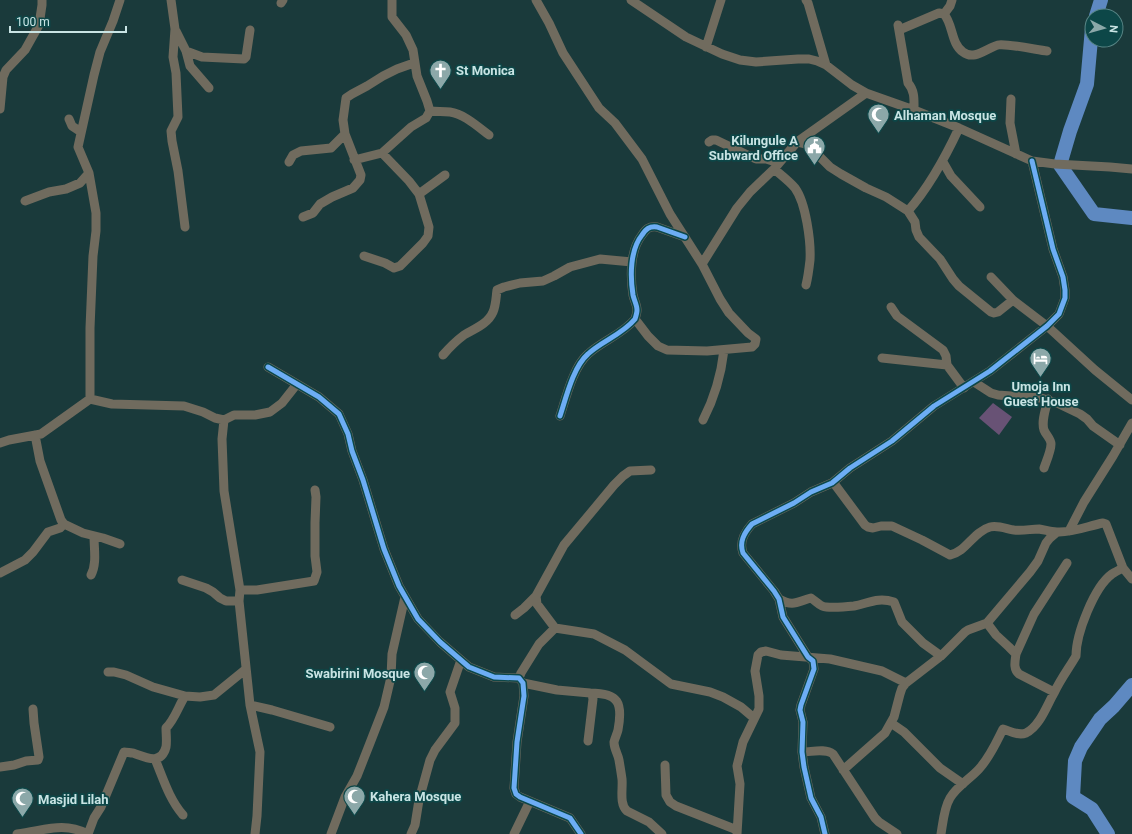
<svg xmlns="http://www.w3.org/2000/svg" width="1132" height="834" font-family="Roboto,sans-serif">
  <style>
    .green { fill: #685275 }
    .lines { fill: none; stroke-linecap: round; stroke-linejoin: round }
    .river { stroke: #5e89c1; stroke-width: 14 }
    .minor { stroke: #706b5e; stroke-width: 9 }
    .cycleway-casing { stroke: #0d4748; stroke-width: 8 }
    .cycleway { stroke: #6dadf4; stroke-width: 5 }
    .labels { text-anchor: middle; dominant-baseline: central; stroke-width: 3.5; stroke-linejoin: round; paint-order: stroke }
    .poi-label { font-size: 13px; font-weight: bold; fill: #c9e4e4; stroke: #0d4748; text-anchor: start }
  </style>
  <rect width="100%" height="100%" fill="#1a3a3b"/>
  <path class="green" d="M993 403 1012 417 999 435 979 418Z"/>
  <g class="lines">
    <path class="river" d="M1096 16 1101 0
      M1092 28 1087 84 1070 131 1060 165 1094 214 1132 218
      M1108 834 1092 809 1073 797 1075 761 1081 747 1100 719 1114 706 1132 685"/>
    <path class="minor" d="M171 0 175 29 173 57 176 73 178 117 171 131 172 141 178 171 185 227
      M392 0V17L406 35 413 50 417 76 427 101 430 111C437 112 443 111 450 112 464 114 477 126 489 135
      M536 0 549 23 563 53 599 108 615 123 642 159 670 214 702 264 720 299 729 313 748 333 756 339 755 344 752 347 707 351 667 350 658 346 648 336 635 319
      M631 0 686 37 722 54 740 60 756 62 798 59H809L817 61 826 65 852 85 866 93 914 110 959 128 1032 161 1055 164 1110 167 1132 169
      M806 0 808 3 826 65
      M281 3 283 0
      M944 14 950 6 952 0
      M898 25 908 83C915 91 914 100 914 110
      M899 30 939 13 944 14C953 24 951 44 963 52 974 61 987 48 998 45 1005 43 1038 50 1047 51
      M176 31 186 51 190 66 209 88
      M706 47 721 0
      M186 51 202 57 244 59 246 57 250 30
      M1011 99 1010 123 1016 154
      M0 109 3 77 6 70 25 50 39 25 42 5V0
      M69 119 72 126 81 132
      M709 142 712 140H716L756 159H766L779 163
      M797 142 805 144 809 146 830 167 841 174 866 188 886 197 908 211 915 222 916 230 919 237 940 259 953 279 959 286 991 312 994 313 998 312 1013 300
      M382 153 411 127 426 118 430 111
      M354 160 382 153 409 181 419 194 429 227 428 236 423 243 400 266 394 268 385 263 364 256
      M289 162 293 155 301 151 331 148 345 134
      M943 162 951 176 980 207
      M774 169C781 175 789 181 795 188 806 203 811 242 810 260 809 269 808 277 806 285
      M419 194 445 175
      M25 201 49 192 66 189 80 183 89 173
      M908 211C930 186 945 158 959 128
      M303 217 313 213 320 204 332 197 353 188 360 180 361 175 345 134 343 120 346 98 352 94 367 86 383 76 397 69 414 63
      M702 264 737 208 750 192 774 169 797 142 866 93
      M991 277 1013 300 1047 326 1095 370 1132 400
      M891 307 897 316 943 350 946 356 947 365 964 388
      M443 355C449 348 456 341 464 335 474 329 488 324 493 312 496 305 496 297 497 290L504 287 520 283 543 281 554 276 570 267 600 259 632 262
      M882 358 947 365
      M268 367 319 397 339 414 348 434 352 451 363 480 384 549 399 586 418 619 440 642 469 667 494 677 519 678 523 683 524 696 517 742 514 788 516 794 520 797 570 818 581 834
      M974 382 991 393 998 395 1041 398 1057 403 1080 414 1087 419 1093 426 1120 445
      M90 399 112 404 184 406 203 412 215 418 224 420 234 415H255L270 412 282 403 297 384
      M560 416C566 398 573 367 588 354 602 341 623 334 635 319 636 316 637 313 637 310 637 305 634 300 633 295 630 276 630 250 642 235 646 229 649 226 657 227L685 237
      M224 420 222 439 224 491 240 590 239 601 250 705 260 752 257 816 255 834
      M703 420C715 397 721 376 724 350
      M35 435 40 461 61 520 64 524
      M0 443 9 440 41 434 90 399V328L93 256 96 231V213L89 173 78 147 94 75 100 52 113 21 120 0
      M1044 468C1046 462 1051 451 1051 444 1051 439 1046 435 1044 430 1041 421 1046 409 1048 399
      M833 482 865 525 868 527 873 528 881 526H892L922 540 950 555C966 552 973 532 990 527 998 525 1007 529 1014 530 1023 531 1031 529 1039 529 1045 530 1051 532 1057 532 1072 533 1088 526 1103 523L1106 524 1123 568 1132 579
      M1069 531 1084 502 1113 456 1132 423
      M0 573 25 560 33 552 48 532 60 528 64 524 83 533 103 538 120 544
      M91 575C97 564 94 549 94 536
      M182 580 206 588 213 592 220 598 226 601H239
      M240 590H257L314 581 317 572 315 556V523L316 497 315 490
      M779 599C793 607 797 602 811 598 816 601 820 607 826 607 835 608 845 607 854 606 869 603 878 597 894 602L902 622 923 643 941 656
      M515 615 524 608 536 596
      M987 623 996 635 1009 647 1016 654C1015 661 1013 669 1019 674L1054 692
      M555 628 537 604 536 596 564 545 614 485 623 476 630 471 651 470
      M1016 654 1034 614 1067 563
      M108 672H114L126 675 153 687 185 696 200 697 214 695 246 669
      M519 678 521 673 539 644 555 628 594 634 625 650 671 684 710 692 723 697 741 707 754 718
      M523 683 557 690 590 693 592 695 593 699 588 741
      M590 693C619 693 623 703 618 730 617 734 615 738 614 742 614 749 618 754 619 760 620 766 621 772 622 779 623 789 619 804 627 811L649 822 662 834
      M250 705 272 710 330 727
      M891 723 904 732 940 768 963 784
      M802 752C812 752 825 748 833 754L875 818 879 822 897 834
      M155 759C163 778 169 799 183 815
      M665 765 666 795 670 802 676 806 737 830
      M0 767 14 765 26 761 38 760 39 757 34 723 33 709
      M843 770 885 733 894 717 900 694 902 688 906 683 941 656 965 632 968 630 987 623 1030 572 1038 561 1046 543 1050 538 1057 532
      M17 834C44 831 62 821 88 834
      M88 834 94 818 101 807 124 752C127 752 130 753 133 753 145 757 161 766 166 747 167 741 166 734 166 728 175 719 178 707 185 696
      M331 834 345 797 357 776 370 743 384 707 391 677 392 654 405 597
      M411 834 415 825 419 800 430 760 435 750 455 723V708L450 692 461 660
      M514 834 530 801
      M737 834 740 784 737 766 743 742 759 709V696L755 671 758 655 761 652 766 651 781 655 830 659 882 671 906 683
      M825 834 821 817 811 798 804 767 802 752 803 722 800 710 801 705 814 669 813 661 808 657 783 617 779 599 774 591 743 553C739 542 744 533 752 524L794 503 811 492 832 483 850 468 892 441 934 406 990 371 1047 326 1059 314 1065 298V290L1063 277 1053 249 1032 161
      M941 834C943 822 944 808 950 798 957 786 970 779 979 769 990 757 996 743 1003 729 1010 731 1018 736 1026 733 1040 726 1047 705 1054 693 1060 680 1069 668 1076 656 1076 634 1094 587 1112 574 1115 572 1119 570 1123 568"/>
    <defs>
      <path id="cycleway" d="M268 367 319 397 339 414 348 434 352 451 363 480 384 549 399 586 418 619 440 642 469 667 494 677 519 678 523 683 524 696 517 742 514 788 516 794 520 797 570 818 581 834
        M560 416C566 398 573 367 588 354 602 341 623 334 635 319 636 316 637 313 637 310 637 305 634 300 633 295 630 276 630 250 642 235 646 229 649 226 657 227L685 237
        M825 834 821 817 811 798 804 767 802 752 803 722 800 710 801 705 814 669 813 661 808 657 783 617 779 599 774 591 743 553C739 542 744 533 752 524L794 503 811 492 832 483 850 468 892 441 934 406 990 371 1047 326 1059 314 1065 298V290L1063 277 1053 249 1032 161"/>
    </defs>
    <use href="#cycleway" class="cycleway-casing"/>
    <use href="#cycleway" class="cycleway"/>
  </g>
  <defs>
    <symbol id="church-pin" viewBox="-11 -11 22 30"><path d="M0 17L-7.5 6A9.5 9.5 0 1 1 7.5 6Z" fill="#8ca8a9" stroke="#0d4748"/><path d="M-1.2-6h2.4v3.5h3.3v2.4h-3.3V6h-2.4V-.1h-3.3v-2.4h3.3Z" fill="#fff"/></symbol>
    <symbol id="mosque-pin" viewBox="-11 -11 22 30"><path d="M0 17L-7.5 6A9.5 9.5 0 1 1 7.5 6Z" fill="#8ca8a9" stroke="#0d4748"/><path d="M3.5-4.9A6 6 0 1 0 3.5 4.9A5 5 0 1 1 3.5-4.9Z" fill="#fff"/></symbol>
    <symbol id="civic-pin" viewBox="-11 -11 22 30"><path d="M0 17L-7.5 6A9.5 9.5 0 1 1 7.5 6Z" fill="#8ca8a9" stroke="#0d4748"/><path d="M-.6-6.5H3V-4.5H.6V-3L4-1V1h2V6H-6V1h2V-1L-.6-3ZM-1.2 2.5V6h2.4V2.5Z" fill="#fff"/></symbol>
    <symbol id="hotel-pin" viewBox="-11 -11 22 30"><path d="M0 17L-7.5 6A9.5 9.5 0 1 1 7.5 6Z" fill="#8ca8a9" stroke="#0d4748"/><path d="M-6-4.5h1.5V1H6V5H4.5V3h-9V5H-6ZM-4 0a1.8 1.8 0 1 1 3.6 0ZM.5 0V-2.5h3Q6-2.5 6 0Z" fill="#fff"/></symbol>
  </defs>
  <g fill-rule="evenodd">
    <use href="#church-pin" x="428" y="58" width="25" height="34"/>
    <use href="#mosque-pin" x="866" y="102" width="25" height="34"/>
    <use href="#civic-pin" x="802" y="134" width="25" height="34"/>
    <use href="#hotel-pin" x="1028" y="346" width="25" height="34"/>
    <use href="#mosque-pin" x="412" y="660" width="25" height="34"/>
    <use href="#mosque-pin" x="342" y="784" width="25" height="34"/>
    <use href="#mosque-pin" x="10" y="786" width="25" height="34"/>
  </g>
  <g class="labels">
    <g class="poi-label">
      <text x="456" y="70">St Monica</text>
      <text x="894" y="115">Alhaman Mosque</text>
      <text x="798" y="140" text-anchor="end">Kilungule A<tspan x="798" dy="15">Subward Office</tspan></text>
      <text x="1041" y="386" text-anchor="middle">Umoja Inn<tspan x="1041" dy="15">Guest House</tspan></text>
      <text x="410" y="673" text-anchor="end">Swabirini Mosque</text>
      <text x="370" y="796">Kahera Mosque</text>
      <text x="38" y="799">Masjid Lilah</text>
    </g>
  </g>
  <g transform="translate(1104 28) rotate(96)"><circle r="19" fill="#0d4748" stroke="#588686"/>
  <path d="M0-3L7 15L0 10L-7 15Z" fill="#8ca8a9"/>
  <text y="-6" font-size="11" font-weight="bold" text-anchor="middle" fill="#c9e4e4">N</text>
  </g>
  <path d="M10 26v6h116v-6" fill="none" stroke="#c9e4e4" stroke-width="2"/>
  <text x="16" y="26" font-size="12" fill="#c9e4e4" stroke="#0d4748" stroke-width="3" paint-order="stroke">100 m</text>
</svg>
